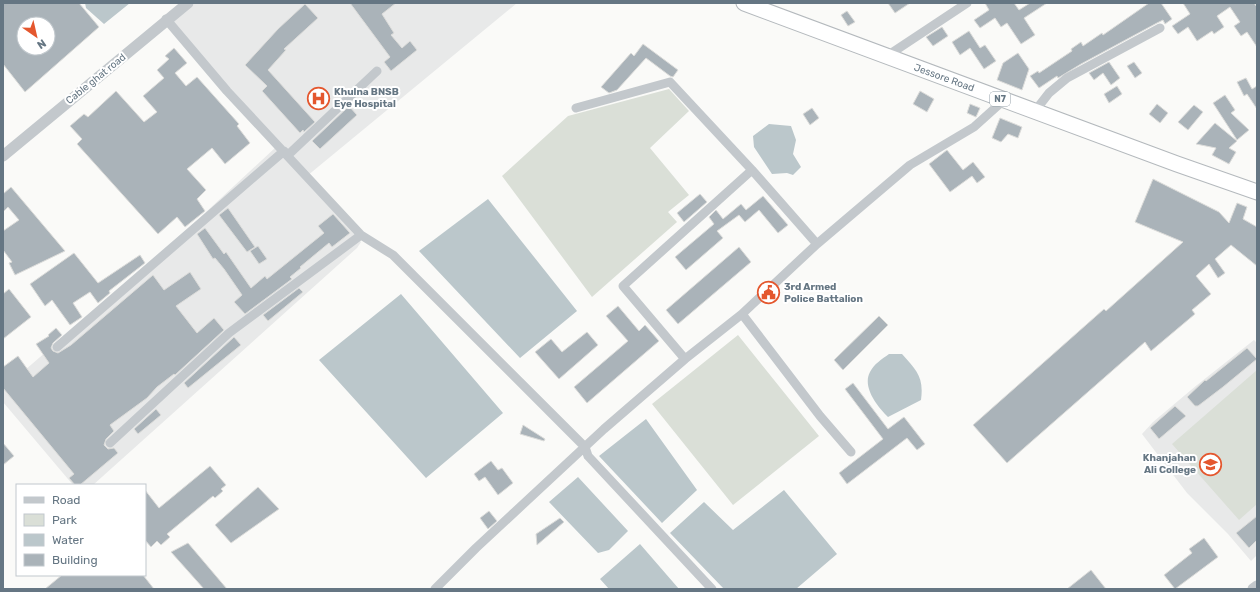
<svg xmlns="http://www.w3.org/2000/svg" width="1260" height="592" font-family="Rubik,sans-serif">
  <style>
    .built { fill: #e8e9e9 }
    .green { fill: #dadfd7 }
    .water { fill: #bbc7cb }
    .building { fill: #aab3b9; stroke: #dcdcda; fill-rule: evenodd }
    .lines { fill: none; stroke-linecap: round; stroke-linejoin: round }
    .trunk-casing { stroke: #b4b9bd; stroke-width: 17 }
    .minor { stroke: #c3c8cc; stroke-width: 9 }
    .tertiary { stroke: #c3c8cc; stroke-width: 11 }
    .trunk { stroke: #fff; stroke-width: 15 }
    .labels { text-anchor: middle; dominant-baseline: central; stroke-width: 4; stroke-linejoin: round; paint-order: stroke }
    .shield { fill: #fff; stroke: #939fa8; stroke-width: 1 }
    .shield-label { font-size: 9px; font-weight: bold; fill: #657683 }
    .street-label { font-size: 10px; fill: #657683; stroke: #fff }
    .poi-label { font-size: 10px; font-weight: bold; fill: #657683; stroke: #fff; text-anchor: start }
  </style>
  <rect width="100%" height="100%" fill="#fafaf8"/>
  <path class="built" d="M188 3H517L307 176 167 21Z
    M276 147 361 242 357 248 93 485H73L3 402V389L178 238Z
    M1254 340 1257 343V555L1251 561 1228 534 1187 493 1142 434 1153 422 1197 385Z"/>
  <path class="green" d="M669 89 689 111 650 148 689 195 668 212 677 222 592 297 502 176 568 116Z
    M738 335 819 436 733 505 652 404Z
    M1257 370V504L1239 520 1172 444Z"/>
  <path class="water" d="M85 3H130L104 24 86 8Z
    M769 124 791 126 796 140 793 154 801 167 793 175 787 173 772 174 754 147 753 136Z
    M488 199 577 311 520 358 419 251Z
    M401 294 503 413 426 478 319 360Z
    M889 354H902C917 371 924 377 921 400L888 417C877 406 862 387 870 372 874 364 882 359 889 354Z
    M646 419 697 490 662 523 599 456Z
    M578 477 628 531 609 550 598 553 549 502Z
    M784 490 837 554 796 589H724L670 533 704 502 733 530Z
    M640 544 679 589H609L600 579Z"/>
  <path class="building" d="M3 3H79L99 27 25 92 3 64ZM24 24H48V48H24Z
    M350 3H396L382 14 394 33 391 35 402 48 410 41 417 50 391 71 384 62 390 57Z
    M888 3H910L895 13Z
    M985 3H1014L1019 10 1030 3H1047L1024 18 1035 35 1021 44 1007 23 1001 27 995 18 980 28 974 20 989 10Z
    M1149 3H1161L1172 19 1165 24 1163 20 1157 23 1081 64 1058 78 1057 76 1039 88 1030 76 1038 71 1039 73 1072 51 1071 49 1081 42 1083 46 1102 33 1103 35Z
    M1183 3H1254L1257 7V47L1247 32 1241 36 1234 26 1240 22 1230 7 1217 16 1224 27 1214 34 1212 31 1197 41 1188 27 1178 34 1172 26 1190 14Z
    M305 4 318 18 284 49 286 50 268 70 315 122 304 132 303 130 300 133 262 91 267 86 245 65 278 29Z
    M847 11 855 22 848 26 841 15Z
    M942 27 948 36 933 46 926 37Z
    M969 31 980 48 985 45 996 61 984 69 970 48 960 55 952 42Z
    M643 44 678 70 673 77 670 76 646 58 617 90 609 93 601 87 631 53 634 56Z
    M174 48 187 63 175 73 186 86 197 77 239 124 237 126 250 143 225 164 212 148 187 169 206 190 197 199 205 211 185 227 177 217 158 234 77 144 82 139 70 126 84 114 88 117 116 91 144 122 157 112 143 96 164 78 157 70 169 59 165 56Z
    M1018 53 1029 69 1022 90 997 80 1003 63Z
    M1109 62 1120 78 1111 85 1103 73 1094 80 1089 73Z
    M1134 62 1142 73 1135 78 1127 66Z
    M1246 78 1252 89 1257 86V109L1247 94 1244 96 1237 82Z
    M1117 86 1122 94 1109 103 1104 94Z
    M920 91 934 99 927 112 913 104Z
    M1225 95 1235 110 1231 113 1249 130 1237 140 1213 103Z
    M970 104 980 108 976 117 967 113Z
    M1157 104 1168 113 1160 123 1149 114Z
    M1194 105 1203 112 1188 130 1178 122Z
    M349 106 357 115 320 149 312 141Z
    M812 108 819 118 810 125 803 114Z
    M1000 118 1022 127 1018 138 1008 134 1001 142 992 138Z
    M1215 123 1237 141 1229 148 1236 152 1229 164 1212 155 1216 148 1196 144Z
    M947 150 963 170 973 162 985 177 977 183 972 176 950 192 929 164Z
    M1153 179 1219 212 1229 223 1237 203 1247 207 1243 219 1257 227V266L1231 245 1215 259 1225 273 1218 278 1209 264 1196 276 1211 294 1192 310 1195 314 1151 351 1145 342 1007 463 973 425 1104 309 1106 311 1183 242 1135 222Z
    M11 187 65 251 15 275 9 263 12 262 3 250V231L19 220 8 207 3 212V194Z
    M700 194 707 202 684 222 677 213Z
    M763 196 788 225 778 233 759 210 745 222 739 215 717 231 723 238 686 270 675 257 714 224 709 217 716 210 723 219 741 204 746 210Z
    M228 208 255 247 247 252 219 215Z
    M333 214 350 233 332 247 329 243 300 267 301 268 290 277 292 279 245 314 234 302 242 295 224 269 215 258 213 259 197 234 205 228 224 254 226 252 251 288 265 276 267 279 324 233 318 226Z
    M258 246 267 259 259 264 250 251Z
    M739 247 751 262 678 324 666 310Z
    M74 253 98 283 140 255 145 263 109 291 110 293 98 303 90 292 73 303 82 317 70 325 52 300 45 306 30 284Z
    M190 272 201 289 176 306 197 333 214 318 224 330 175 375 174 374 157 387 147 398 110 425 114 431 106 439 104 445 108 449 114 448 118 453 80 485H75L69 478 74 474 3 388V367L18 356 33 377 49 363 36 344 49 336 48 335 56 328 62 335 53 343 51 348 53 351 58 353 71 345 153 275 164 290Z
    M299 288 303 292 268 321 263 315Z
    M9 289 31 317 3 339V294Z
    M618 306 639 331 645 325 659 341 587 403 574 387 628 341 606 316Z
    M879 316 888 325 843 370 834 360Z
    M587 332 598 345 559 379 535 352 551 339 562 352Z
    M234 337 241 345 188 388 184 383Z
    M1247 348 1257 359 1223 387 1198 406H1195L1187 397 1205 380 1206 381Z
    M853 383 888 429 904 417 925 444 917 450 907 438 847 484 839 473 883 439 845 389Z
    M1175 406 1186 416 1159 439 1150 428Z
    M156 409 161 415 138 434 134 429Z
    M523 425 545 439 544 441 520 434Z
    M3 443 14 456 3 465Z
    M491 461 498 470 502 468 513 483 498 495 485 477 479 481 474 474Z
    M210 466 226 485 221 489 223 491 215 498 213 496 167 534 170 537 161 545 157 541 151 547 145 540V490L159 508Z
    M258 487 279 509 231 543 215 525Z
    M489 511 497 521 488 529 480 518Z
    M1257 516V540L1249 548 1236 533Z
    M560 518 564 522 537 545 536 534Z
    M1204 538 1218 557 1175 589 1164 575 1192 553 1189 549Z
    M188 543 227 589H204L171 552Z
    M1091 570 1106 589H1067Z
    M62 575H143L154 589H45Z"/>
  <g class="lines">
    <defs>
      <path id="trunk" d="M744 3 1177 164 1257 192"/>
    </defs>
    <use href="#trunk" class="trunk-casing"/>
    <path class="minor" d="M887 56 967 3
      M576 108 670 82 752 170 817 244
      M1035 111 1049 93 1067 78 1160 28
      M288 155 377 71
      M361 235 393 255 585 447 588 456 712 589
      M742 314 820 416 851 452
      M57 347 284 151
      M685 359 623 286 752 170
      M110 443 229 333 361 235 227 91 166 19
      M435 589 476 548 604 429 685 359 742 314 817 244 910 165 974 127 1004 100"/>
    <path class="tertiary" d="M3 156 188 3
      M1253 589 1257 586"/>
    <use href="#trunk" class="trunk"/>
  </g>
  <defs>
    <symbol id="hospital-ring" viewBox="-11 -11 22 22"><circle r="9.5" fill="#fff" stroke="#e4572e" stroke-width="1.5"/><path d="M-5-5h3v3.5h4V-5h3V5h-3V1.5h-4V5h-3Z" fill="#e4572e"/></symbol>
    <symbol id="civic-ring" viewBox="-11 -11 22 22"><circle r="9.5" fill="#fff" stroke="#e4572e" stroke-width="1.5"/><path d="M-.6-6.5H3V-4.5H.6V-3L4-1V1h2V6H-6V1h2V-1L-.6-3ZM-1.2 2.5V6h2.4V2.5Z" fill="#e4572e"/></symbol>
    <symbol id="university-ring" viewBox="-11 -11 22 22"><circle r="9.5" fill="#fff" stroke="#e4572e" stroke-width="1.5"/><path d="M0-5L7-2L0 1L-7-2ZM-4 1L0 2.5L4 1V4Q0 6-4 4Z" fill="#e4572e"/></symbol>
  </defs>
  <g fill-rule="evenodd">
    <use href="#hospital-ring" x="306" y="86" width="25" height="25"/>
    <use href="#civic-ring" x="756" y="280" width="25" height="25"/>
    <use href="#university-ring" x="1198" y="452" width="25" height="25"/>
  </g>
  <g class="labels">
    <rect class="shield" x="990" y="92" width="20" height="14" rx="3"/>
    <g class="shield-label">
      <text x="1000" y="99">N7</text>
    </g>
    <g class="street-label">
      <text transform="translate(944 78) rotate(20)">Jessore Road</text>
      <text transform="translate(96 79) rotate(-39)">Cable ghat road</text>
    </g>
    <g class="poi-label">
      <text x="334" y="92">Khulna BNSB<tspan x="334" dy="12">Eye Hospital</tspan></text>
      <text x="784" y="287">3rd Armed<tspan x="784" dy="12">Police Battalion</tspan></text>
      <text x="1196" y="458" text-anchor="end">Khanjahan<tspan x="1196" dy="12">Ali College</tspan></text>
    </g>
  </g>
  <rect width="1260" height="592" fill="none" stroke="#657683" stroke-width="8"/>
  <rect x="16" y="484" width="130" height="92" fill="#ffffff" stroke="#c1c8cd"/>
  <rect x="24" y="497" width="20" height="6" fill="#c3c8cc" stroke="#c1c8cd"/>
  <text x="52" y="504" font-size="12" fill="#657683">Road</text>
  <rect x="24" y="514" width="20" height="12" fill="#dadfd7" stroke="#c1c8cd"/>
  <text x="52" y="524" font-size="12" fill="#657683">Park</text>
  <rect x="24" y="534" width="20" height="12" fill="#bbc7cb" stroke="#c1c8cd"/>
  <text x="52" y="544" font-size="12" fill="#657683">Water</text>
  <rect x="24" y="554" width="20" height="12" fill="#aab3b9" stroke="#c1c8cd"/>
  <text x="52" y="564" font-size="12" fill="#657683">Building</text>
  <g transform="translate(36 36) rotate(146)"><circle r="19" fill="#ffffff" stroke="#c1c8cd"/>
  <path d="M0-3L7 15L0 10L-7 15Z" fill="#e4572e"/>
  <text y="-6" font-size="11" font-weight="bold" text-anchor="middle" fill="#657683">N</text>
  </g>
</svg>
